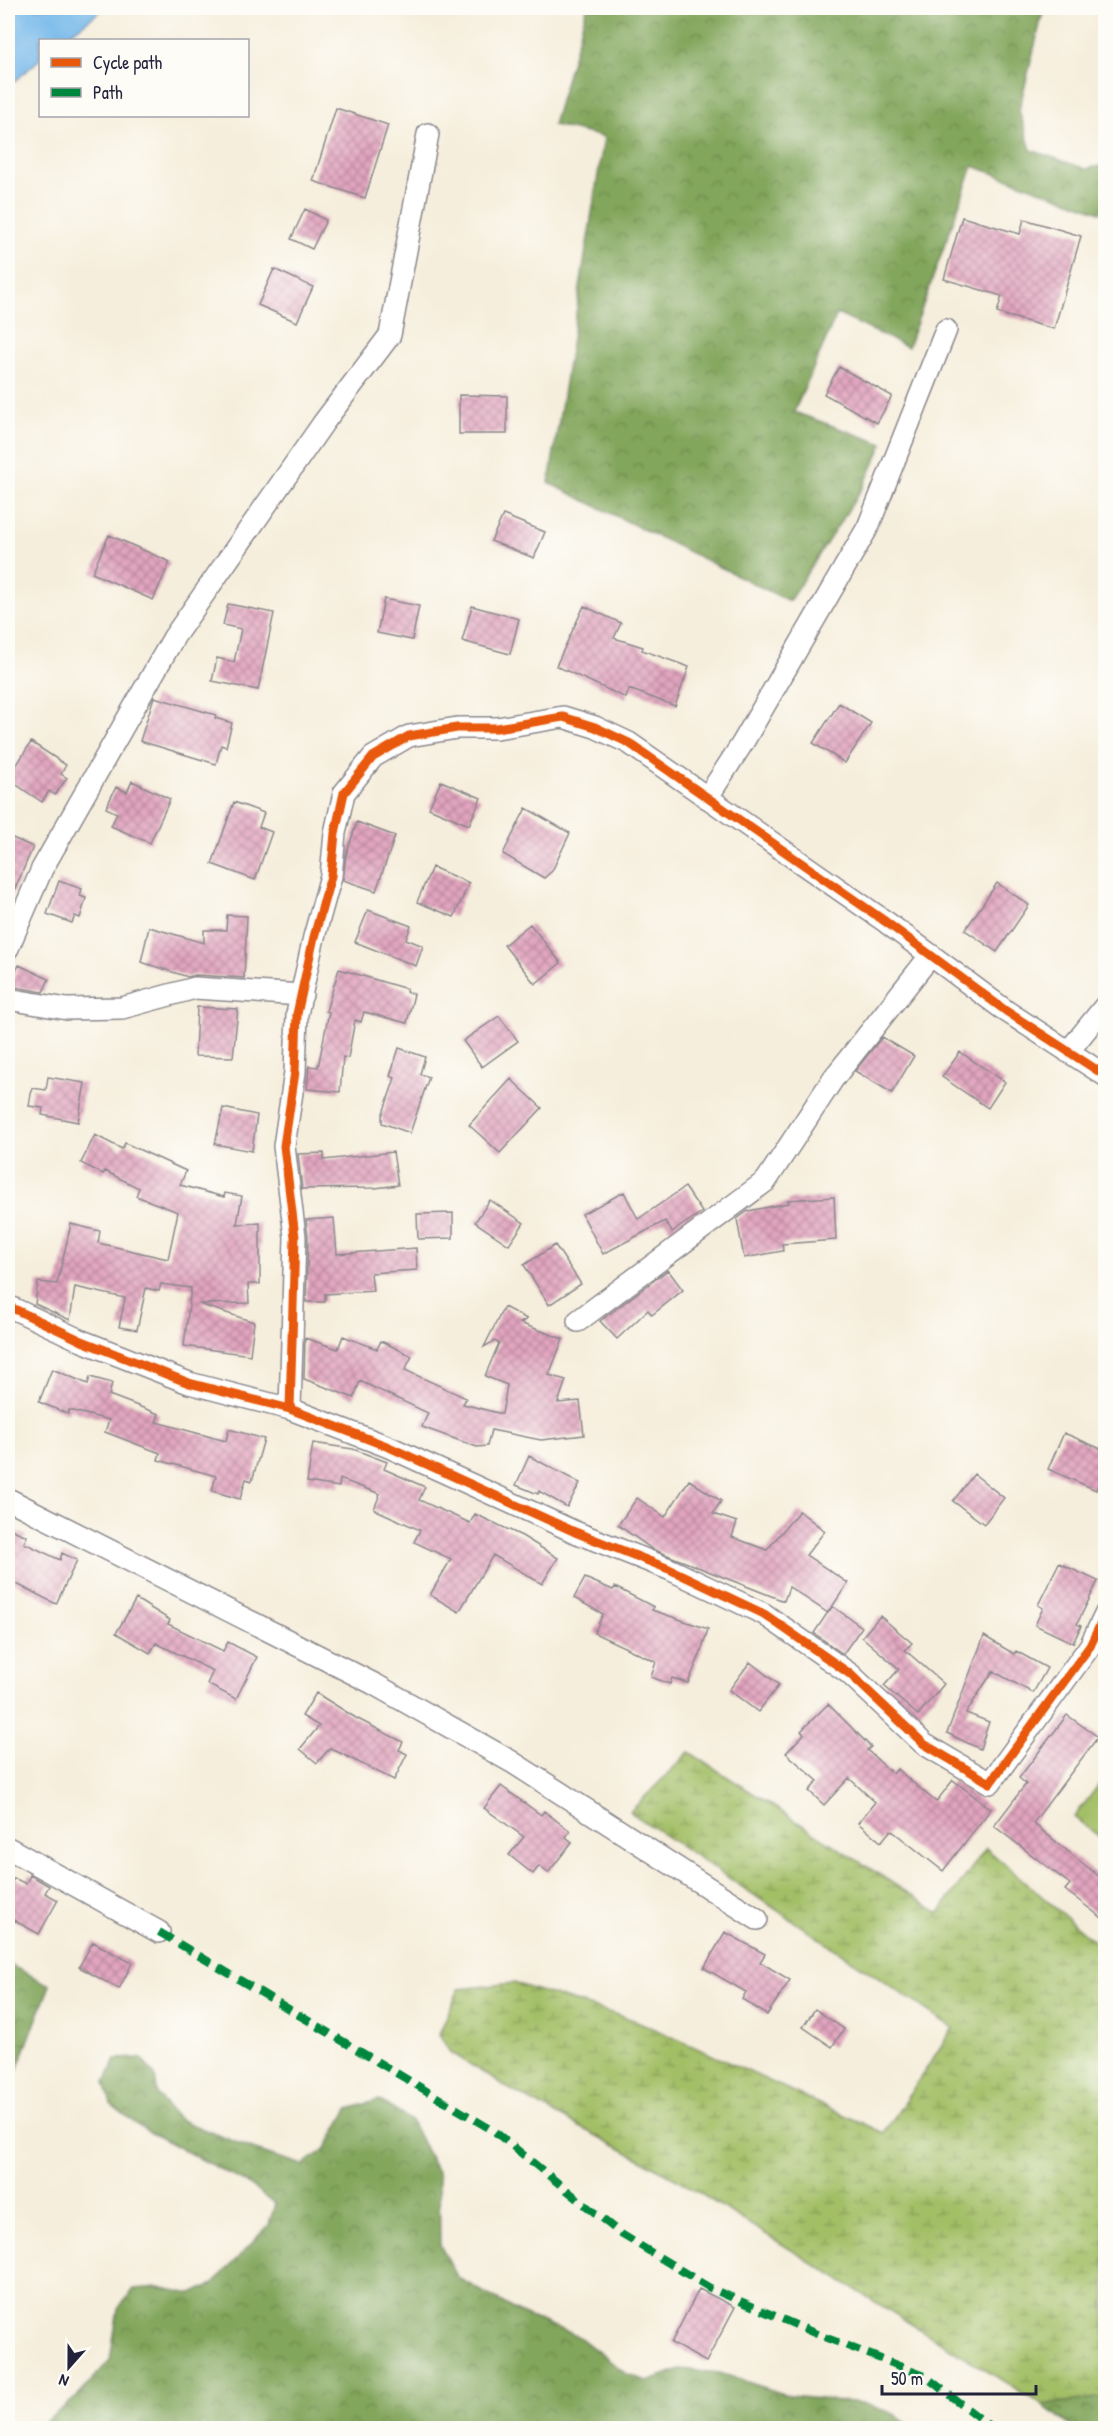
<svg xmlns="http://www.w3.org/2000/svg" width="1113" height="2436" font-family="'Patrick Hand',sans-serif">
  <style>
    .forest { fill: url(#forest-crowns); stroke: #52644b; stroke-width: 1.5 }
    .wetland { fill: url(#wetland-marsh); stroke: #627050; stroke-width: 1.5 }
    .pitch { fill: #a3bf66; stroke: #627050; stroke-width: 1.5 }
    .water { fill: #74b8ea; stroke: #4b6d92; stroke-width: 1.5 }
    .building { fill: url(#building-cross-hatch) }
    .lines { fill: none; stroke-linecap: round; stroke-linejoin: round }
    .minor-casing { stroke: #8c888c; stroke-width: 24 }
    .minor { stroke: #fff; stroke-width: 21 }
    .quiet { stroke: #00873e; stroke-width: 8; stroke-dasharray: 15 8; stroke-linecap: butt }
    .cycleway-casing { stroke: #fdfcf7; stroke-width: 13 }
    .cycleway { stroke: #e8590c; stroke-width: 9 }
  </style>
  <defs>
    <pattern id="forest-crowns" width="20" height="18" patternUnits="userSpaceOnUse" patternTransform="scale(1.5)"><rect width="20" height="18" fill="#82a65b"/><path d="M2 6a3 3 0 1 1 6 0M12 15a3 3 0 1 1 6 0" fill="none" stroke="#6a874c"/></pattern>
    <pattern id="wetland-marsh" width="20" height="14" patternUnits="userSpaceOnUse" patternTransform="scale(1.5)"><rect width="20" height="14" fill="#a3bf66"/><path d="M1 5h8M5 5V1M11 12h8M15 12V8" fill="none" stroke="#849b55"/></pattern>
    <pattern id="building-cross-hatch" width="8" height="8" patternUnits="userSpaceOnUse" patternTransform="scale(1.5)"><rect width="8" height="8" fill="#e2a5bf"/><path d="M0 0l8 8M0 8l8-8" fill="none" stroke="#b7869c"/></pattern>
  </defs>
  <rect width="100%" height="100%" fill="#fdfcf7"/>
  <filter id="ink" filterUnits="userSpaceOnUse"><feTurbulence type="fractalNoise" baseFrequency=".0167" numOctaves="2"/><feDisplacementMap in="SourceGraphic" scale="12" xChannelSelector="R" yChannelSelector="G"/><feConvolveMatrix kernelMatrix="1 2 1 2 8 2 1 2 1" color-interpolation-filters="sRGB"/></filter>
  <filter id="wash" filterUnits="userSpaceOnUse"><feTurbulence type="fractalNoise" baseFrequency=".008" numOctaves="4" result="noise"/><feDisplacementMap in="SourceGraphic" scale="24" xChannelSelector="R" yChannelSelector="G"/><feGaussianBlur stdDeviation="1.35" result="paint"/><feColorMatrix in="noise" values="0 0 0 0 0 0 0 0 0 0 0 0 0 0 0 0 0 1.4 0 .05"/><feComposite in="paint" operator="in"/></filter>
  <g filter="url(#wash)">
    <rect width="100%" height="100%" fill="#f6eedc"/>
    <path class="forest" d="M587 8H1044L1019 110 1031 150 1086 169 1105 165V214L973 166 908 347 837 314 794 412 883 444 863 487 789 601 549 483 604 137 553 125Z
      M8 1964 50 1985 8 2093Z
      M141 2058 155 2076 158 2096 178 2119 255 2150 303 2165 326 2148 348 2109 379 2100 411 2121 439 2176 440 2245 458 2278 523 2314 579 2337 628 2375 648 2381 680 2369 720 2373 790 2396 862 2403 894 2414 913 2428H37L78 2396 110 2360 118 2309 134 2289 158 2287 192 2294 213 2284 269 2225 275 2204 248 2184 140 2127 111 2104 105 2082 116 2059Z
      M1105 2397V2428H1073L1042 2405Z"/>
    <path class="wetland" d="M689 1752 939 1913 986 1848 1105 1951V2397L1042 2405 675 2178 504 2086 449 2051 439 2034 459 1989 514 1983 637 2021 884 2133 953 2028 630 1812Z"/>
    <path class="pitch" d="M1105 1777V1841L1074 1817Z"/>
    <path class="water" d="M8 8H105L61 40H40V59L8 87Z"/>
    <g id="blocks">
      <path class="building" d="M336 108 388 125 365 198 313 181Z
        M305 209 326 220 312 249 291 239Z
        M962 217 1020 234 1024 219 1081 236 1054 329 997 313 1002 296 944 279Z
        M274 269 313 287 297 322 258 305Z
        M839 367 892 396 877 423 824 394Z
        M459 395 507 396V434H459Z
        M503 515 545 532 534 558 491 541Z
        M109 535 170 562 153 600 92 573Z
        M384 599 419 606 412 640 377 633Z
        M228 604 274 613 258 690 212 681 217 658 234 662 241 629 223 625Z
        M472 606 519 619 510 654 462 641Z
        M584 606 621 623 614 638 643 647 642 650 689 667 675 706 629 689 626 698 556 666Z
        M154 697 216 715 215 718 232 723 226 747 221 745 216 764 140 741Z
        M839 703 871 723 845 763 813 743Z
        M31 742 66 765 61 774 67 778 55 795 49 791 42 802 8 779Z
        M132 781 170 799 150 843 111 826 117 813 106 808 116 787 127 792Z
        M441 781 481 798 469 825 429 808Z
        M234 802 264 813 259 827 272 832 255 880 212 864Z
        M526 808 570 833 552 871 544 878 503 854Z
        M357 822 395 836 376 891 343 880 346 855Z
        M8 836 33 847 8 905Z
        M432 867 469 883 454 917 417 902Z
        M59 881 82 889 80 896 86 898 80 918 75 916 72 923 47 914Z
        M997 883 1029 905 997 952 965 930Z
        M368 910 411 926 406 939 423 946 416 966 355 942Z
        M227 915 247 916 244 978 196 975 188 977 141 962 149 927 204 943V930H226Z
        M530 924 561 963 535 984 504 945Z
        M19 965 49 979 43 992 9 986Z
        M339 969 407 989 406 992 414 994 407 1023 364 1012 361 1022 355 1020 348 1058 343 1057 340 1092 307 1089 309 1066 318 1067 329 1012 326 1011Z
        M197 1007 238 1009 233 1057 195 1056Z
        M499 1016 518 1041 482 1067 463 1041Z
        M882 1037 914 1056 892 1093 855 1071Z
        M399 1048 425 1057 420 1074 429 1077 410 1133 382 1123V1116L395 1078 390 1076Z
        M960 1052 1005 1082 988 1108 942 1077Z
        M48 1077 85 1083 78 1122 42 1115 43 1108 29 1106 32 1088 46 1090Z
        M511 1079 542 1108 500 1153 469 1125Z
        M223 1108 257 1115 252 1151 215 1144Z
        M95 1135 122 1149 125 1143 186 1171 180 1185 224 1197 225 1193 242 1196 237 1224 260 1223V1284H248L249 1303 199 1304 254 1322 250 1355 184 1346 191 1288 161 1284 159 1291 146 1288 137 1330 119 1327 125 1298 75 1287 70 1320 35 1304 38 1282 57 1284 71 1224 100 1231 98 1243 168 1259 178 1212 136 1196 139 1188 105 1171 103 1174 81 1163Z
        M393 1152 398 1185 375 1188 302 1189 298 1154 324 1153V1160Z
        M685 1187 702 1212 672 1232 665 1221 603 1254 582 1214 624 1192 638 1219Z
        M834 1197 836 1240 782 1244 783 1251 744 1258 737 1219 748 1211 789 1203 788 1200Z
        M490 1200 524 1223 509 1245 475 1222Z
        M453 1213V1238L418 1239 417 1214Z
        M334 1218 337 1254 416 1248 417 1270 371 1273 373 1291 325 1294V1302H306L308 1237 306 1220Z
        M555 1245 581 1284 549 1305 524 1265Z
        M668 1270 683 1290 652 1315 648 1310 617 1339 600 1321Z
        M504 1307 527 1319 520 1323 563 1339 549 1375 566 1380 558 1403 580 1401 584 1435 541 1440 491 1430 487 1446 477 1447 422 1427 428 1413 360 1381 354 1398 304 1379 305 1338 338 1349 343 1336 377 1349 381 1341 412 1356 405 1370 466 1398 463 1404 502 1414 507 1385 485 1376 499 1343 494 1341 484 1347Z
        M52 1369 88 1384 90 1377 112 1383 109 1395 159 1414 156 1422 226 1441 229 1429 264 1439 252 1481 246 1479 240 1499 212 1491 216 1476 158 1460 160 1453 105 1432 109 1420 69 1410 68 1414 39 1402Z
        M1064 1433 1106 1451V1468L1096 1490 1048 1469Z
        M313 1443 353 1449 387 1462 384 1469 425 1487 419 1500 470 1523 475 1514 522 1536 558 1558 542 1584 493 1555 459 1612 430 1595 451 1559 414 1542 420 1530 374 1509 380 1494 340 1479 339 1487 307 1482Z
        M529 1456 580 1483 567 1507 539 1491 538 1494 516 1485Z
        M974 1474 1004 1498 984 1524 953 1501Z
        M689 1480 721 1501 713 1514 737 1522 732 1537 767 1550 799 1511 825 1531 806 1555 848 1583 828 1613 789 1587 784 1601 652 1549 618 1525 637 1498 665 1517Z
        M8 1528 27 1536 24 1543 60 1560 62 1553 77 1560 56 1604 9 1580 8 1582Z
        M1059 1563 1098 1581 1077 1624 1081 1626 1073 1643 1035 1625 1043 1608 1038 1605Z
        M585 1578 613 1590 615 1587 654 1607 652 1610 708 1629 700 1655 688 1683 672 1678 670 1684 651 1677 656 1662 594 1633 603 1614 574 1598Z
        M136 1599 170 1620 168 1624 223 1651 228 1642 257 1657 236 1699 207 1684 213 1671 156 1643 150 1653 116 1633Z
        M832 1606 862 1627 843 1654 814 1633Z
        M880 1616 912 1643 905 1650 944 1684 918 1715 884 1686 899 1669 862 1637Z
        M984 1636 1014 1654 1016 1651 1047 1668 1033 1693 993 1671 966 1713 989 1722 980 1749 947 1733Z
        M750 1662 779 1685 758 1712 729 1690Z
        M316 1693 356 1718 403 1742 399 1750 407 1754 394 1780 330 1748 317 1763 300 1749 319 1726 302 1716Z
        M828 1704 871 1747 867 1750 893 1774 897 1769 936 1802 953 1780 991 1809 943 1871 891 1830 881 1842 858 1823 875 1802 849 1778 824 1805 809 1791 818 1781 786 1753 804 1734 801 1731Z
        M1067 1715 1098 1737 1033 1823 1106 1882V1921L1065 1890 1070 1884 994 1826 1026 1784 1019 1778Z
        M501 1786 541 1815 544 1811 570 1831 566 1837 572 1842 548 1873 539 1866 533 1874 509 1855 524 1837 484 1808Z
        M30 1875 49 1886 45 1893 58 1900 39 1934 8 1917V1890L14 1878 26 1884Z
        M725 1932 765 1954 760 1962 790 1980 767 2015 742 1999 746 1992 704 1968Z
        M93 1942 132 1963 119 1989 79 1967Z
        M815 2009 844 2029 832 2047 803 2027Z
        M699 2289 735 2307 706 2362 671 2343Z"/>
    </g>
  </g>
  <g filter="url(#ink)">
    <use href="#blocks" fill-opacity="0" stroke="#8c888c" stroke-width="1.5"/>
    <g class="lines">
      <defs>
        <path id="minor" d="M707 798 742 744 868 527 946 330
          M8 948 42 869 174 637 324 422 390 335 428 134
          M8 999 67 1009 122 1008 195 988 302 995
          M1068 1052 1106 1005
          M8 1306 82 1341 189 1383 290 1409 389 1447 575 1532 669 1569 764 1614 850 1674 924 1744 990 1783 1090 1646 1106 1613
          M578 1321 766 1181 833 1079 931 955
          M290 1409 295 1237 284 1146 295 1072 297 1014 314 937 331 876 335 833 344 793 373 757 409 736 457 728H497L563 717 595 727 629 743 886 922 1006 1011 1106 1076
          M8 1499 374 1684 512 1762 757 1919
          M8 1848 159 1932"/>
      </defs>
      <use href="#minor" class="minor-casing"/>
      <use href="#minor" class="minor"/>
      <path class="quiet" d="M159 1932 494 2131 621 2234 710 2288 819 2335 925 2376 992 2428"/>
      <defs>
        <path id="cycleway" d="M8 1306 82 1341 189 1383 290 1409 389 1447 575 1532 669 1569 764 1614 850 1674 924 1744 990 1783 1090 1646 1106 1613
          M290 1409 295 1237 284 1146 295 1072 297 1014 314 937 331 876 335 833 344 793 373 757 409 736 457 728H497L563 717 595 727 629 743 886 922 1006 1011 1106 1076"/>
      </defs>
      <use href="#cycleway" class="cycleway-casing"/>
      <use href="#cycleway" class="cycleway"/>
    </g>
  </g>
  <rect width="1113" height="2436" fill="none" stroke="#fdfcf7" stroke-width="30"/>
  <rect x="39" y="39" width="210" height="78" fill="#fdfcf7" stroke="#a5a5ac" stroke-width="1.5"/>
  <rect x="51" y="58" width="30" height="9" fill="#e8590c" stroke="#a5a5ac" stroke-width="1.5"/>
  <text x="93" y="69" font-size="18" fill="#22223b">Cycle path</text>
  <rect x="51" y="88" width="30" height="9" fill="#00873e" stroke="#a5a5ac" stroke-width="1.5"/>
  <text x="93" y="99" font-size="18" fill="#22223b">Path</text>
  <g transform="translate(69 2367) rotate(201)" stroke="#fdfcf7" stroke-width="4.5" paint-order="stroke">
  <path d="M0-4.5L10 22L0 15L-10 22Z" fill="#22223b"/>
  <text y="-9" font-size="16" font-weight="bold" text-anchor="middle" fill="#22223b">N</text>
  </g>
  <path d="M882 2385v9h154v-9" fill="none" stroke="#22223b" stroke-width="3"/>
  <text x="891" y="2385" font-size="18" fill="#22223b" stroke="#fdfcf7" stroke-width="4.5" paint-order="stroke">50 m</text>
</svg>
